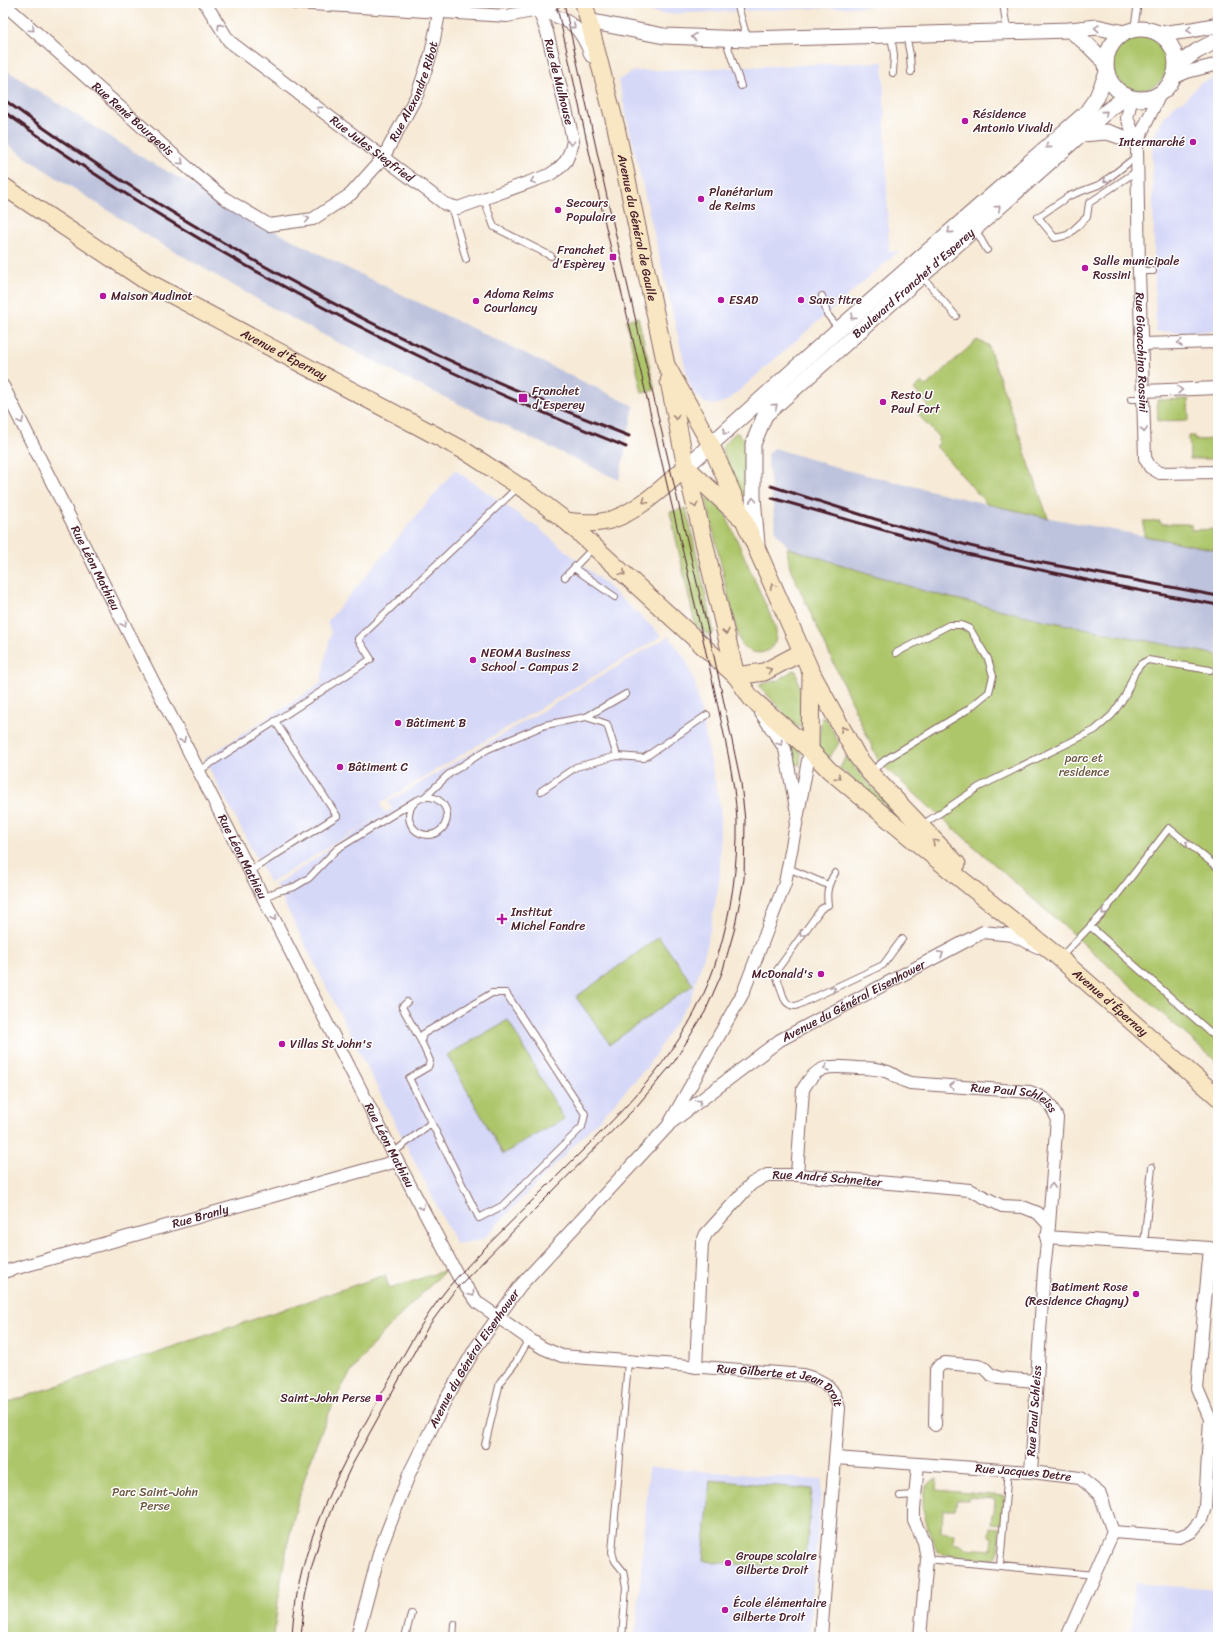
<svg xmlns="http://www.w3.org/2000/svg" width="1221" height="1640" font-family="Sriracha,sans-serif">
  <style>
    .built { fill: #d6d8f8 }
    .industrial { fill: #bec3dd }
    .green { fill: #adc66b; stroke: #7c724b }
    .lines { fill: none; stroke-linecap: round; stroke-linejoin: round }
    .service-casing { stroke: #876667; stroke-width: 8 }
    .minor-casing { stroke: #876667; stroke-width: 14 }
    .tertiary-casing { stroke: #876667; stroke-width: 17 }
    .secondary-casing { stroke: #876667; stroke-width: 19 }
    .service { stroke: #fff; stroke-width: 6 }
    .minor { stroke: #fff; stroke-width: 12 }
    .tertiary { stroke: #fff; stroke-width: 15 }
    .secondary { stroke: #f9e7c3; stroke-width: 17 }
    .tram { stroke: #4a1f2b; stroke-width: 1 }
    .rail { stroke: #4a1f2b; stroke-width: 3 }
    .oneway { stroke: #ae9aa0 }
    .oneway2 { stroke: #a28377 }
    .poi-dot { fill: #b5179e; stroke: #fff; stroke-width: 1.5 }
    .labels { text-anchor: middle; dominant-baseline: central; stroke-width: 3; stroke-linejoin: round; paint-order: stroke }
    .street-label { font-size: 12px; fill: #4a1f2b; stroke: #fff }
    .poi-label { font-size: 12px; fill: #4a1f2b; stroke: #fff; text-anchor: start }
    .park-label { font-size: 12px; fill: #6d5941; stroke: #fff }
  </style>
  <rect width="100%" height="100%" fill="#fff"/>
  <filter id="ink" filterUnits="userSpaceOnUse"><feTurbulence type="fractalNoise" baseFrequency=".025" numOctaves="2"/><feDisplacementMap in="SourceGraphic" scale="8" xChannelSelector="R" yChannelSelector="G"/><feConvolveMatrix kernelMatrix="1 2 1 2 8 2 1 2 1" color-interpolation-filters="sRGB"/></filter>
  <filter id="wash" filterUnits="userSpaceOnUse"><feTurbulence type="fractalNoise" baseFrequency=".012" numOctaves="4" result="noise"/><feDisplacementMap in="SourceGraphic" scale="16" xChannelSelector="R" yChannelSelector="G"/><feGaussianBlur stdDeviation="0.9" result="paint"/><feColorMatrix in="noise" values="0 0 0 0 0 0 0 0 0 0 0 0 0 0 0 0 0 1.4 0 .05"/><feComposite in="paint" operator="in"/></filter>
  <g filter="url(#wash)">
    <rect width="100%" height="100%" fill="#f7ead6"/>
    <path class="built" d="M618 3H875V6L662 14Z
      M883 62 889 252 899 251 727 401 714 405 705 403 693 392 689 383 618 80 634 71Z
      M1218 77V331L1156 332 1152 152 1155 132 1165 116 1175 105 1185 100 1200 83Z
      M455 470 537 527 601 580 662 636 380 803 385 813 392 809 388 802 669 636 686 660 695 683 720 808V878L707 946 690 1000 647 1067 612 1106 482 1240 456 1244 275 885 383 814 270 883 204 759 320 684 331 632 327 622Z
      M649 1467 822 1480 809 1637H636Z
      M1135 1583 1218 1590V1637H1130Z"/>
    <path class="industrial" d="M875 3H974L875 6Z
      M3 68 140 156 199 189 234 210 343 266 634 406 619 480 419 385 276 310 143 233 31 161 3 141Z
      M774 448 846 470 1024 513 1218 550V655L1043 620 927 592 789 548 776 533 767 455Z"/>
    <path class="green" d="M1112 62a28 28 0 1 1 56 0a28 28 0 1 1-56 0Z
      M638 317 655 390 642 393 626 320Z
      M977 340 988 345 1048 518 987 504 936 446 940 443 937 440 939 438 918 414 928 405 914 389 922 382 926 386Z
      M1188 399 1189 420 1158 421 1157 400Z
      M736 432 748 442 746 497 742 498 721 448Z
      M1189 436H1194L1195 440 1215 439V436H1218V459H1190Z
      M705 496 724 511 775 626C783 654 749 664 738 637Z
      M686 508 714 632 711 635 707 634 695 624 670 512Z
      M1144 521H1160L1161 524H1191V530L1218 529V550L1144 536Z
      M787 548H789L927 592 1043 620 1218 655V1063L879 762 790 568Z
      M793 670 796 671 801 694 802 725 799 727 796 726 759 686 761 684 779 680Z
      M822 717 826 718 839 743 829 758 818 748Z
      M777 729 801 753 800 765 795 764 791 751Z
      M846 756 856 769 894 811 892 813 840 768Z
      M659 937 693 985 610 1044 576 997Z
      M508 1020 564 1119 503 1154 447 1055Z
      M446 1270C413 1303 377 1335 350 1374 336 1394 327 1418 318 1440 294 1503 280 1570 274 1637H3V1404L385 1275 389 1289Z
      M937 1478 936 1490 1004 1496 1002 1524 991 1523 992 1514 994 1513 995 1499 969 1497 968 1500H957L955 1510H943L942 1532 954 1534 953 1543 964 1546V1548L991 1550 992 1537 989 1536 990 1527 1000 1528 997 1557 991 1560 941 1554 937 1551C929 1532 910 1490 937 1478Z
      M710 1480 812 1489 805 1570 703 1561Z"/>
  </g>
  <g filter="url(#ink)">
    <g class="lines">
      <defs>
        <path id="service" d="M737 3 747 38
          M1003 3 1007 31
          M1134 29 1138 3
          M906 34 910 55 911 72
          M891 35 894 55 893 73
          M725 38 741 86
          M1137 156 1101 184 1069 196 1038 217 1055 238 1068 235 1087 217 1089 203 1137 171
          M484 199 494 227 551 256
          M451 206 466 259
          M975 229 987 250
          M1139 271H1153
          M922 276 956 316
          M822 296 827 314 839 329
          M1131 399H1143
          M574 568 615 597
          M565 577 594 547
          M586 717 626 694
          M199 771 371 659 358 639 518 487
          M871 772 885 760 967 710 989 692 993 676 988 659 970 629 961 625H949L896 653
          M541 791 576 767 617 756
          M409 816a19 19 0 1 1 38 0a19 19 0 1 1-38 0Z
          M425 797 449 774 488 749 545 725 586 717 607 724 617 756 644 758 707 715
          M922 825 979 787 1095 730 1112 715 1125 696 1135 672 1141 664 1148 660 1210 670
          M788 868 828 885
          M250 871 337 816 275 721
          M835 873C828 884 826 892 828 905L821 909 777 970C775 976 778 980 780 986 783 995 784 1006 796 1006L883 965 902 939
          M263 898 278 891 294 887 309 878 337 849 415 801
          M1091 927 1218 1039
          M1060 958 1104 912 1169 828 1218 868
          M492 993H506L585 1114 582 1127 502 1206 479 1218 409 1078 428 1067 430 1061 421 1041 423 1034Z
          M407 1002 402 1007 421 1041
          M393 1153 431 1123
          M1144 1244 1152 1167
          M485 1445 500 1382 516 1362 529 1339
          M900 1496 915 1495
          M927 1559 1095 1575
          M1000 1565 1008 1470
          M405 1637 411 1614
          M453 1637 454 1624
          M622 1637 626 1587 623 1571 615 1561 612 1552 628 1362"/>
        <g id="minor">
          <path id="s1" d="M3 3 195 174 224 198 269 225 313 219 351 194 383 158 417 95 431 54 438 19V3"/>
          <path id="s2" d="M205 3 229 41 445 204 458 208 549 175 558 169 566 161 571 149 573 141 570 126 547 32 536 3"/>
          <path d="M295 3 507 16 538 10 554 3"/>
          <path d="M538 10C569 20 580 24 591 56"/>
          <path d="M1173 78 1187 72 1218 64"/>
          <path id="s3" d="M1132 97 1127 118 1137 142V146L1139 271 1145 458 1150 467 1160 473 1218 472"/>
          <path d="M1137 142 1161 92"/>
          <path d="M1141 344 1218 342"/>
          <path id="s4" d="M3 386 393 1153 458 1276 478 1303 532 1341 543 1348 562 1356 803 1375C824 1381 834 1386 839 1408L821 1637"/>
          <path d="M1143 391 1218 388"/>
          <path d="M761 713 785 749 796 808"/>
          <path id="s5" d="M672 1122 780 1040 983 932 1012 935 1038 947"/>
          <path id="s6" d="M797 1175 803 1089C818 1063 830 1066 857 1068 868 1068 878 1068 888 1072 897 1076 899 1080 910 1083L1030 1092C1047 1099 1049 1101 1057 1118L1049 1225 1044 1270 1031 1472"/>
          <path d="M1046 1237 1210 1248 1197 1388 1210 1419 1205 1507 1201 1520 1191 1532 1179 1537 1113 1532"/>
          <path id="s7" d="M3 1272 397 1161"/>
          <path id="s8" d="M696 1367 702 1243 706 1234 751 1184 767 1175H797L970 1190 1002 1206 1023 1207 1038 1213 1049 1225"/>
          <path d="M935 1425 936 1370 940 1365 945 1363 978 1366 984 1368 990 1374 999 1378 1036 1381"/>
          <path id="s9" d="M835 1458 1031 1472 1080 1478 1100 1494 1113 1532 1067 1637"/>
          <path d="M918 1464 914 1509V1521L924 1542 927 1559 920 1637"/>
          <path id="s10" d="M357 1637 380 1550 410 1472 446 1399 475 1349 520 1286 668 1126 743 993 785 883 810 750"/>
        </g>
        <g id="tertiary">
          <path d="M588 21 664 36 747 39 1070 30 1097 27 1124 33"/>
          <circle cx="1141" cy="64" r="35"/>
          <path d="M1070 30 1087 44 1106 63"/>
          <path d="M1160 34 1191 30 1218 25"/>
          <path d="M1176 66 1197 51 1218 40"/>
          <path d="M1082 134 1107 132 1137 142"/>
          <path d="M686 467 839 329 1086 113 1097 97 1107 73"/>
          <path id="s11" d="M757 545 753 497V444L765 415 1107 111 1127 96"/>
        </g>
        <g id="secondary">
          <path id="s12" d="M584 3 616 127 666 365 711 445 811 672 857 756 870 773 957 864"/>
          <path id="s13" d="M3 186 146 281 465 451 528 492 566 521 736 676 751 698 810 750 829 770 957 876 1056 955 1218 1097"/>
          <path d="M669 381 686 467 736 676"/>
          <path d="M686 467 739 516"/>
          <path d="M566 521C577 522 590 524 601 522 630 519 665 486 686 467"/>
          <path d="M736 676 764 672 802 652"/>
          <path d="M810 750 811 673"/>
        </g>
      </defs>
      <use href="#service" class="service-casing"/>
      <use href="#minor" class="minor-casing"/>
      <use href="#tertiary" class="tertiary-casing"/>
      <use href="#secondary" class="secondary-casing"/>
      <use href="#service" class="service"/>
      <use href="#minor" class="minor"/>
      <use href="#tertiary" class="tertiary"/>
      <use href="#secondary" class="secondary"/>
      <path class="tram" d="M292 1637C296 1545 342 1464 386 1386 408 1347 429 1307 460 1274 499 1232 541 1193 581 1152 640 1094 694 1037 718 955 731 912 738 866 737 821 735 777 723 732 714 688 694 597 672 507 651 416 639 363 626 311 613 258 593 173 576 88 556 3
        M301 1637 305 1597 310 1574 319 1542 331 1510 351 1467 428 1327 455 1290 636 1107 674 1062 705 1012 722 973 734 931 744 879 745 821 741 783 734 750 714 656 607 197 564 3"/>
      <path class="rail" d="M3 99C195 239 407 351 629 436
        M3 111C143 212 296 298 452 372 509 399 568 423 626 447
        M771 486 875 519 970 546 1038 562 1218 596
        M772 498 967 554 1105 584 1218 605"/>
    </g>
    <defs><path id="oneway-chevron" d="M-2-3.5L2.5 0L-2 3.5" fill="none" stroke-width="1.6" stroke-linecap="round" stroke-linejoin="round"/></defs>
    <g class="oneway">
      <use href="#oneway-chevron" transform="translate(220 26) rotate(-123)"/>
      <use href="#oneway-chevron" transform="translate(573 26) rotate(41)"/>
      <use href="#oneway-chevron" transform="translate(1097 28) rotate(-176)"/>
      <use href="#oneway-chevron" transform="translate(32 29) rotate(42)"/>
      <use href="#oneway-chevron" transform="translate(1189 30) rotate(172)"/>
      <use href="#oneway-chevron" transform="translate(694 37) rotate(-177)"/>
      <use href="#oneway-chevron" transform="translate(319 109) rotate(-143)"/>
      <use href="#oneway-chevron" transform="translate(1105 113) rotate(-40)"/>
      <use href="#oneway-chevron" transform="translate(571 143) rotate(93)"/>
      <use href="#oneway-chevron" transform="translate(1048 146) rotate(139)"/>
      <use href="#oneway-chevron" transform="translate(181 162) rotate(42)"/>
      <use href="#oneway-chevron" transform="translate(1106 180) rotate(142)"/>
      <use href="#oneway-chevron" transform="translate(533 181) rotate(160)"/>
      <use href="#oneway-chevron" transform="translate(998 208) rotate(-42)"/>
      <use href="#oneway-chevron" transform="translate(307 219) rotate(-12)"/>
      <use href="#oneway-chevron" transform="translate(950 231) rotate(139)"/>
      <use href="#oneway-chevron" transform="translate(853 317) rotate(139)"/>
      <use href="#oneway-chevron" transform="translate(1180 343) rotate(178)"/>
      <use href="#oneway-chevron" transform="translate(1180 390) rotate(-2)"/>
      <use href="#oneway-chevron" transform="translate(775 406) rotate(-42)"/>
      <use href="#oneway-chevron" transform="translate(21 421) rotate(63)"/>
      <use href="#oneway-chevron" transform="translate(1144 430) rotate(88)"/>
      <use href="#oneway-chevron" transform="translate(725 432) rotate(138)"/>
      <use href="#oneway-chevron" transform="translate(753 500) rotate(-94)"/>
      <use href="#oneway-chevron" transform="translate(124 624) rotate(63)"/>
      <use href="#oneway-chevron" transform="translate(183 740) rotate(63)"/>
      <use href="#oneway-chevron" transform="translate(780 743) rotate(57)"/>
      <use href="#oneway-chevron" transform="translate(1188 843) rotate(-142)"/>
      <use href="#oneway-chevron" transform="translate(1104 912) rotate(131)"/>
      <use href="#oneway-chevron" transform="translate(274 918) rotate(63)"/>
      <use href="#oneway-chevron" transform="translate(802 934) rotate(127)"/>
      <use href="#oneway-chevron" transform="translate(941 954) rotate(-28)"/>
      <use href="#oneway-chevron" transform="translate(833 989) rotate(-25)"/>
      <use href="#oneway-chevron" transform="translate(826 1068) rotate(163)"/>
      <use href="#oneway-chevron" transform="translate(952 1086) rotate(-175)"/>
      <use href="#oneway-chevron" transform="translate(699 1102) rotate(-38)"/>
      <use href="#oneway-chevron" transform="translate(1052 1186) rotate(-86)"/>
      <use href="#oneway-chevron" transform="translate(422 1207) rotate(62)"/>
      <use href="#oneway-chevron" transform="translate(472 1294) rotate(52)"/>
    </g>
    <g class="oneway2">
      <use href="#oneway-chevron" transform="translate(676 417) rotate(79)"/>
      <use href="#oneway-chevron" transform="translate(645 501) rotate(146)"/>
      <use href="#oneway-chevron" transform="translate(695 505) rotate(76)"/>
      <use href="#oneway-chevron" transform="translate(623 573) rotate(42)"/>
      <use href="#oneway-chevron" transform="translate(773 586) rotate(-114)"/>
      <use href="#oneway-chevron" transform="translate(726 632) rotate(76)"/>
      <use href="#oneway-chevron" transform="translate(769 670) rotate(-22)"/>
      <use href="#oneway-chevron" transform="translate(843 729) rotate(-119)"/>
      <use href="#oneway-chevron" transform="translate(838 777) rotate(41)"/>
      <use href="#oneway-chevron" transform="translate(935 842) rotate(-134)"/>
    </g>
  </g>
  <g class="poi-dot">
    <circle cx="965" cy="121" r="4"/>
    <circle cx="1193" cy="142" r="4"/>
    <circle cx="701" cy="199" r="4"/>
    <circle cx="558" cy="210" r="4"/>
    <rect x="609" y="253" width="8" height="8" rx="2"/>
    <circle cx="1085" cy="268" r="4"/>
    <circle cx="103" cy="296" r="4"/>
    <circle cx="721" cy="300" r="4"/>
    <circle cx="801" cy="300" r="4"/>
    <circle cx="476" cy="301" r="4"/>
    <rect x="518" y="393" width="10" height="10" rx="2"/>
    <circle cx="883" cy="402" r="4"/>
    <circle cx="473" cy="660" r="4"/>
    <circle cx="398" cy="723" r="4"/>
    <circle cx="340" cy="767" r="4"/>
    <path d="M500 913h4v4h4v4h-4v4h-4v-4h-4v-4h4z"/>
    <circle cx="821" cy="974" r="4"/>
    <circle cx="282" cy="1044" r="4"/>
    <circle cx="1136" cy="1294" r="4"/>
    <rect x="375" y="1394" width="8" height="8" rx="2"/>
    <circle cx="728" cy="1563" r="4"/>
    <circle cx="725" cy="1610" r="4"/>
  </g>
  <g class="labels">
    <g class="street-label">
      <text transform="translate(559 82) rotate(76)">Rue de Mulhouse</text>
      <text stroke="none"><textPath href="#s1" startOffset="559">Rue Alexandre Ribot</textPath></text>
      <text stroke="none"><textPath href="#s1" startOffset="174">Rue René Bourgeois</textPath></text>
      <text stroke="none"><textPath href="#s2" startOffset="224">Rue Jules Siegfried</textPath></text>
      <text stroke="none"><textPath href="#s12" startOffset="231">Avenue du Général de Gaulle</textPath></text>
      <text stroke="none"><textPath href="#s11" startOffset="331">Boulevard Franchet d'Esperey</textPath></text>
      <text stroke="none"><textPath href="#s3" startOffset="258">Rue Gioacchino Rossini</textPath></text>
      <text stroke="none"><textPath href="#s13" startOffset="328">Avenue d'Épernay</textPath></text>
      <text stroke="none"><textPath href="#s4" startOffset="204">Rue Léon Mathieu</textPath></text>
      <text stroke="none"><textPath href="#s4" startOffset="528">Rue Léon Mathieu</textPath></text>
      <text stroke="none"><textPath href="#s5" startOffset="219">Avenue du Général Eisenhower</textPath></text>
      <text stroke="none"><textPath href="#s13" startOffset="1384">Avenue d'Épernay</textPath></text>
      <text stroke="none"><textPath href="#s6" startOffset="312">Rue Paul Schleiss</textPath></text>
      <text stroke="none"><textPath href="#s4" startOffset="852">Rue Léon Mathieu</textPath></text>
      <text stroke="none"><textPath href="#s8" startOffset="280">Rue André Schneiter</textPath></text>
      <text stroke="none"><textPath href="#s7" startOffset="205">Rue Branly</textPath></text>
      <text stroke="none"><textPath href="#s10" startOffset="304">Avenue du Général Eisenhower</textPath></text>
      <text stroke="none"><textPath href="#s4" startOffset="1357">Rue Gilberte et Jean Droit</textPath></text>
      <text transform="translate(1034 1411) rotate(-86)">Rue Paul Schleiss</text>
      <text stroke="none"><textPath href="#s9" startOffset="189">Rue Jacques Detre</textPath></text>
    </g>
    <g class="poi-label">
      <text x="973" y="114">Résidence<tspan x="973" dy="14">Antonio Vivaldi</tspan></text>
      <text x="1185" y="142" text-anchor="end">Intermarché</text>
      <text x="709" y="192">Planétarium<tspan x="709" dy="14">de Reims</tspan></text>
      <text x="566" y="203">Secours<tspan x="566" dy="14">Populaire</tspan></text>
      <text x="605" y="250" text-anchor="end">Franchet<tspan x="605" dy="14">d'Espèrey</tspan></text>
      <text x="1093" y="261">Salle municipale<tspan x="1093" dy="14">Rossini</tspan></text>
      <text x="484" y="294">Adoma Reims<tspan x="484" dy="14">Courlancy</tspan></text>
      <text x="111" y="296">Maison Audinot</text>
      <text x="729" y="300">ESAD</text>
      <text x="809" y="300">Sans titre</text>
      <text x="532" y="391">Franchet<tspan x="532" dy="14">d'Esperey</tspan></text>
      <text x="891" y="395">Resto U<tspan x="891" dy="14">Paul Fort</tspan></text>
      <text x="481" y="653">NEOMA Business<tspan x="481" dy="14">School - Campus 2</tspan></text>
      <text x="406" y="723">Bâtiment B</text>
      <text x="348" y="767">Bâtiment C</text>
      <text x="511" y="912">Institut<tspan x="511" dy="14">Michel Fandre</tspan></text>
      <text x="813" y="974" text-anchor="end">McDonald's</text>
      <text x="290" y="1044">Villas St John's</text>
      <text x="1128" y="1287" text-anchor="end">Batiment Rose<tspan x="1128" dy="14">(Residence Chagny)</tspan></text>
      <text x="371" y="1398" text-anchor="end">Saint-John Perse</text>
      <text x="736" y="1556">Groupe scolaire<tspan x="736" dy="14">Gilberte Droit</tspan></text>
      <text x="733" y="1603">École élémentaire<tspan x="733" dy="14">Gilberte Droit</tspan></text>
    </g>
    <g class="park-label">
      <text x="1084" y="758">parc et<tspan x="1084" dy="14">residence</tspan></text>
      <text x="155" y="1492">Parc Saint-John<tspan x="155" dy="14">Perse</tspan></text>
    </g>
  </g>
  <rect width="1221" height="1640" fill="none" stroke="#fff" stroke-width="16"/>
</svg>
